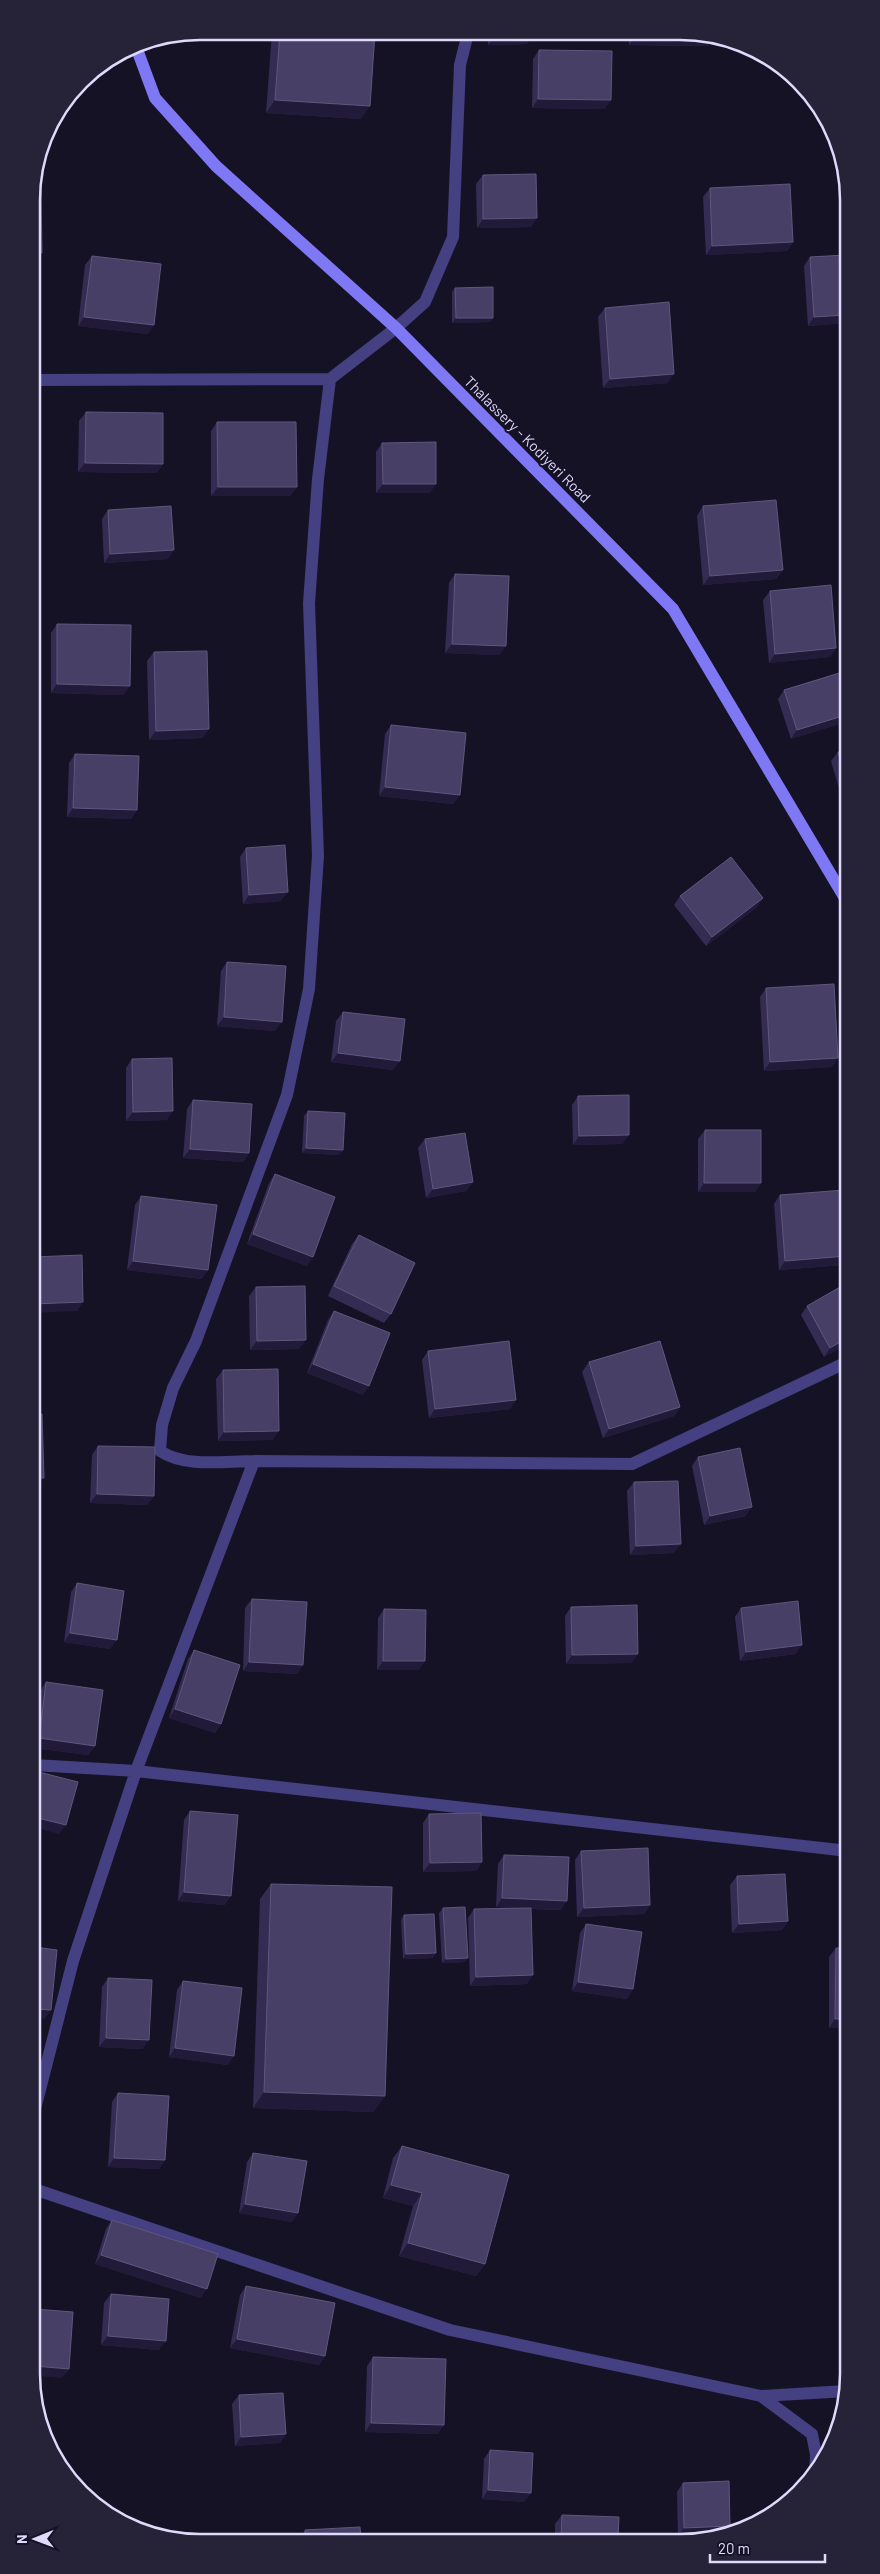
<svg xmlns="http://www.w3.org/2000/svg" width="880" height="2574" font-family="Barlow,sans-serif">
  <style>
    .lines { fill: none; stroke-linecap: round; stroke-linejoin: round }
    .street { stroke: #444082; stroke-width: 12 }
    .secondary { stroke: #7e78f5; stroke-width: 12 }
    .wall { fill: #352c53 }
    .shaded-wall { fill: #211a39 }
    .building { fill: #473f65; stroke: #5f577d }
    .labels { text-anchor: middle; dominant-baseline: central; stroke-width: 4; stroke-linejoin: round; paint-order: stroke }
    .street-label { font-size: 15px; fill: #dfdafc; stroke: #161226 }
    .rim { fill: none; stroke: #dfdafc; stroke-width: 2.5 }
  </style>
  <rect width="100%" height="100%" fill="#161226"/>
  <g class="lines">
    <path class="street" d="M32 380 330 379
      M254 1461C224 1461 186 1468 160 1451L162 1425 173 1388 196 1341 287 1095 309 989 318 856 309 603 318 479 330 379 396 328 425 302 453 237 460 65 468 33
      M34 1765 136 1771 848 1851
      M34 2113 73 1961 136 1771 254 1461 632 1464 847 1362
      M34 2189 450 2330 761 2396 812 2434 816 2455 815 2473
      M761 2396 847 2391"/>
    <path class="secondary" d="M135 44 155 98 216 166 396 328 673 609 846 900"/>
  </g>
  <path class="wall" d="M272 32H375L361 119 266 113Z
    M488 33H533L527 44 488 45Z
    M629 34 713 35 708 46 629 45Z
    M539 50 611 100 604 109 532 108 533 59Z
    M483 175 531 227 477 228 476 184Z
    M710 188 793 242 787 251 706 255 703 197Z
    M846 255V323L808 326 804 266 810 257Z
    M92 256 148 334 78 326 85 265Z
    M455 288 493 318 490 322 452 323V292Z
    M605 308 668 383 603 388 598 317Z
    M86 412 157 473 78 472 79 421Z
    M217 422 297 487 290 496H211V431Z
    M382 443 430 493H376V452Z
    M703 506 783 570 776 579 703 585 697 516Z
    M108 510 168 559 104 563 102 519Z
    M455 574 500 655 445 653 449 583Z
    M770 591 836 648 830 657 769 663 763 600Z
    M57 624 124 695 51 693V633Z
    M154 652 203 738 149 740 147 661Z
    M846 671V722L791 739 778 699 784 690Z
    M391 725 460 795 453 804 379 796 385 734Z
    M846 750V812L831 761 838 752Z
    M75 754 137 810 131 819 67 817 69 763Z
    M246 848 281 901 243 904 240 857Z
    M680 896 763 898 757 907 706 946 674 905Z
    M227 962 275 1031 217 1026 221 971Z
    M766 988 832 1067 764 1071 760 997Z
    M343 1012 393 1070 331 1062 336 1021Z
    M132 1059 167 1120 126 1121V1068Z
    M578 1096 629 1135 622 1144 573 1145 572 1105Z
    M193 1100 249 1153 243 1162 183 1158 187 1109Z
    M308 1111 339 1155 302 1153 304 1116Z
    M705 1130 761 1183 755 1192H698V1139Z
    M425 1139 473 1182 466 1191 426 1198 418 1148Z
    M275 1174 307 1266 247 1244 269 1183Z
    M780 1195 843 1265 779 1270 774 1204Z
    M141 1196 202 1279 127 1270 135 1205Z
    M359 1235 391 1314 384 1323 328 1296 352 1244Z
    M256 1287 299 1349 250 1350 249 1296Z
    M807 1306 847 1344 824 1357 801 1315Z
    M334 1311 363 1395 307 1373 328 1320Z
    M428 1351 516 1400 510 1409 429 1418 422 1360Z
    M589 1362 680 1407 674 1416 603 1438 582 1372Z
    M223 1370 273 1440 218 1441 216 1379Z
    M98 1446 154 1496 147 1505 90 1503 92 1455Z
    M698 1457 746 1516 704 1525 692 1466Z
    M634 1482 674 1553 630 1555 627 1491Z
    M77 1583 110 1649 64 1642 71 1592Z
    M252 1599 303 1665 297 1674 243 1671 245 1608Z
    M571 1607 638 1654 631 1663 566 1664 565 1616Z
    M741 1608 796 1654 740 1661 735 1617Z
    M384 1609 419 1670H377L378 1618Z
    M194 1650 221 1724 215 1733 169 1718 188 1659Z
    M46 1682 95 1746 88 1755 34 1748V1736L40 1691Z
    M190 1811 225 1905 178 1901 184 1820Z
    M429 1814 482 1862 476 1871 423 1872V1823Z
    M581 1851 650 1905 644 1914 577 1917 575 1860Z
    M504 1855 561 1910 531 1909 527 1984 470 1986 468 1918 474 1909 518 1908 496 1907 498 1864Z
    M737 1876 788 1921 782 1930 732 1933 730 1885Z
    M271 1884 374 2112 253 2108 260 1899Z
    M443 1908 465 1962 442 1963 439 1913Z
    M404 1915 433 1958 403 1959 401 1920Z
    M586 1924 633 1989 627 1999 572 1991 580 1933Z
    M836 1948 848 2028H829V1957Z
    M108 1978 143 2049 99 2047 102 1987Z
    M183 1981 228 2065 169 2057 177 1990Z
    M118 2093 165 2160 159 2169 108 2167 112 2102Z
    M402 2146 485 2264 476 2276 399 2256 413 2206 383 2198 393 2158Z
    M253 2153 292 2222 239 2213 247 2162Z
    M112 2220 201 2298 95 2264 106 2229Z
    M246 2286 325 2356 319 2365 230 2348 240 2295Z
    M111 2294 159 2350 101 2345 104 2303Z
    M373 2357 438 2434 365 2432 367 2366Z
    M239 2395 286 2434 280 2443 235 2446 232 2404Z
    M490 2450 531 2493 524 2502 482 2499 484 2459Z
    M683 2483 730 2526 724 2535 678 2537 677 2492Z
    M562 2515 618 2539H555V2524Z
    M305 2530 361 2540H299Z"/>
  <path class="shaded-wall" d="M636 34 713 35H715L708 46 629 45Z
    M533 35 527 44 488 45 494 36Z
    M538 99 611 100 604 109 532 108Z
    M275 100 370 106 361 119 266 113Z
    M537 218 531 227 477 228 483 219Z
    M793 242 787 251 706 255 712 246Z
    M32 253H42L36 262H32Z
    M846 315V323L808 326 814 317Z
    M84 317 154 325 148 334 78 326Z
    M456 318H493L490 322 452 323Z
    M674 374 668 383 603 388 610 379Z
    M85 463 163 464 157 473 78 472Z
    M383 484H436L430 493H376Z
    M218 487H297L290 496H211Z
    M174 550 168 559 104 563 110 554Z
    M783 570 776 579 703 585 710 576Z
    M452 644 506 646 500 655 445 653Z
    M836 648 830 657 769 663 775 654Z
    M57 684 130 686 124 695 51 693Z
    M846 715V722L791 739 797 730Z
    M209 729 203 738 149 740 156 731Z
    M385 787 460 795 453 804 379 796Z
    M73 808 137 810 131 819 67 817Z
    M288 892 281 901 243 904 249 895Z
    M763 898 757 907 706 946 712 937Z
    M224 1017 282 1022 275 1031 217 1026Z
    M338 1053 400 1061 393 1070 331 1062Z
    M838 1058 832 1067 764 1071 770 1062Z
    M173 1111 167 1120 126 1121 133 1112Z
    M629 1135 622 1144 573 1145 579 1136Z
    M306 1148 343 1150 339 1155 302 1153Z
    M190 1149 249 1153 243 1162 183 1158Z
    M473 1182 466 1191 426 1198 433 1189Z
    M704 1183H761L755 1192H698Z
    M253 1234 313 1257 307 1266 247 1244Z
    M847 1256V1259L843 1265 779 1270 785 1261Z
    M133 1261 208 1270 202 1279 127 1270Z
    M83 1302 77 1311 33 1313V1304Z
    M847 1338V1344L824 1357 830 1348Z
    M306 1340 299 1349 250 1350 257 1341Z
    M313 1364 369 1386 363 1395 307 1373Z
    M516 1400 510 1409 429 1418 435 1409Z
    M680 1407 674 1416 603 1438 609 1429Z
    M279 1431 273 1440 218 1441 224 1432Z
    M33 1478H44L38 1487H33Z
    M97 1494 154 1496 147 1505 90 1503Z
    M752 1507 746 1516 704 1525 710 1516Z
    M681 1544 674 1553 630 1555 636 1546Z
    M70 1633 117 1640 110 1649 64 1642Z
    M802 1645 796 1654 740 1661 746 1652Z
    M638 1654 631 1663 566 1664 572 1655Z
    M383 1661H425L419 1670H377Z
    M249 1662 303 1665 297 1674 243 1671Z
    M175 1709 221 1724 215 1733 169 1718Z
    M39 1738 95 1746 88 1755 34 1748V1745Z
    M34 1817 66 1825 59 1834 34 1827Z
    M482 1862 476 1871 423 1872 430 1863Z
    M184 1892 231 1896 225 1905 178 1901Z
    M502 1898 567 1901 561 1910 496 1907Z
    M650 1905 644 1914 577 1917 584 1908Z
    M788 1921 782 1930 732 1933 739 1924Z
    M436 1953 433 1958 403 1959 406 1954Z
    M468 1958 465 1962 442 1963 446 1959Z
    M533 1975 527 1984 470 1986 476 1977Z
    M578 1982 633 1989 627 1999 572 1991Z
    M34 2009 51 2010 45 2019 34 2018Z
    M835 2019H848V2028H829Z
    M106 2038 149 2040 143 2049 99 2047Z
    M175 2048 234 2056 228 2065 169 2057Z
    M264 2092 385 2096 374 2112 253 2108Z
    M114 2158 165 2160 159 2169 108 2167Z
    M391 2185 422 2193 413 2206 383 2198Z
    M245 2204 298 2213 292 2222 239 2213Z
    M408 2243 485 2264 476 2276 399 2256Z
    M101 2255 207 2289 201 2298 95 2264Z
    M108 2336 166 2341 159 2350 101 2345Z
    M237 2339 325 2356 319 2365 230 2348Z
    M34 2366 69 2369 62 2378 35 2376Z
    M371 2423 444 2425 438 2434 365 2432Z
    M286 2434 280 2443 235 2446 241 2437Z
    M488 2490 531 2493 524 2502 482 2499Z
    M730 2526 724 2535 678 2537 684 2528Z"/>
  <path class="building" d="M280 32H375L370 106 275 100Z
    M494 33H533V35L494 36Z
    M539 50 612 51 611 100 538 99Z
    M536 174 537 218 483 219V175Z
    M790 184 793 242 712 246 710 188Z
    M32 191H41L42 253H32Z
    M846 255V315L814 317 810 257Z
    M92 256 161 264 154 325 84 317Z
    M493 287V318H456L455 288Z
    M669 302 674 374 610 379 605 308Z
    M86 412 163 413V464L85 463Z
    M217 422H296L297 487H218Z
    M32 440H39L34 505H32Z
    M436 442V484H383L382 443Z
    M776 500 783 570 710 576 703 506Z
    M171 506 174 550 110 554 108 510Z
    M455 574 509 576 506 646 452 644Z
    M831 585 836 648 775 654 770 591Z
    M57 624 131 625 130 686 57 684Z
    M207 651 209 729 156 731 154 652Z
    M846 671V715L797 730 784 690Z
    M391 725 466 733 460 795 385 787Z
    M846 750V782L838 752Z
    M75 754 139 756 137 810 73 808Z
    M285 845 288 892 249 895 246 848Z
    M731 857 763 898 712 937 680 896Z
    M227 962 286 966 282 1022 224 1017Z
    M834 984 838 1058 770 1062 766 988Z
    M343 1012 405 1019 400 1061 338 1053Z
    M172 1058 173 1111 133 1112 132 1059Z
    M629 1095V1135L579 1136 578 1096Z
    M193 1100 252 1104 249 1153 190 1149Z
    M308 1111 345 1113 343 1150 306 1148Z
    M705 1130H761V1183H704Z
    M465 1133 473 1182 433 1189 425 1139Z
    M275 1174 335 1197 313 1257 253 1234Z
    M844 1190 847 1224V1256L785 1261 780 1195Z
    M141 1196 217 1205 208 1270 133 1261Z
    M359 1235 415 1263 391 1314 334 1286Z
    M82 1255 83 1302 33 1304V1257Z
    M847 1283V1338L830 1348 807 1306Z
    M305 1286 306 1340 257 1341 256 1287Z
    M334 1311 390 1333 369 1386 313 1364Z
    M509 1341 516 1400 435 1409 428 1351Z
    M660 1341 680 1407 609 1429 589 1362Z
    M278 1369 279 1431 224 1432 223 1370Z
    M33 1414H42L44 1478H33Z
    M98 1446 155 1447 154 1496 97 1494Z
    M740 1448 752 1507 710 1516 698 1457Z
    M678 1481 681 1544 636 1546 634 1482Z
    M77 1583 124 1591 117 1640 70 1633Z
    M252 1599 307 1602 303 1665 249 1662Z
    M798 1601 802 1645 746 1652 741 1608Z
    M637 1605 638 1654 572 1655 571 1607Z
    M384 1609 426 1610 425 1661H383Z
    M194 1650 240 1665 221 1724 175 1709Z
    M46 1682 103 1690 95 1746 39 1738Z
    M35 1771 78 1782 66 1825 34 1817V1774Z
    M190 1811 238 1815 231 1896 184 1892Z
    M481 1813 482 1862 430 1863 429 1814Z
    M648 1848 650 1905 584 1908 581 1851Z
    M504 1855 569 1857 567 1901 502 1898Z
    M785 1874 788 1921 739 1924 737 1876Z
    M271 1884 392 1887 385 2096 264 2092Z
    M465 1907 468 1958 446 1959 443 1908Z
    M531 1908 533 1975 476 1977 474 1909Z
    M434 1914 436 1953 406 1954 404 1915Z
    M586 1924 642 1932 633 1989 578 1982Z
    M34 1947 57 1950 51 2010 34 2009Z
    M836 1948H848V2019H835Z
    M108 1978 152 1980 149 2040 106 2038Z
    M183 1981 242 1988 234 2056 175 2048Z
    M118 2093 169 2096 165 2160 114 2158Z
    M402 2146 509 2175 485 2264 408 2243 422 2193 391 2185Z
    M253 2153 307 2161 298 2213 245 2204Z
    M112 2220 218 2254 207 2289 101 2255Z
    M246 2286 335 2303 325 2356 237 2339Z
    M111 2294 169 2299 166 2341 108 2336Z
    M34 2309 73 2312 69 2369 34 2366Z
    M373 2357 446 2359 444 2425 371 2423Z
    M283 2393 286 2434 241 2437 239 2395Z
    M47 2439H52V2453Z
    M490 2450 533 2453 531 2493 488 2490Z
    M729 2481 730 2526 684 2528 683 2483Z
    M562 2515 619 2517 618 2539H561Z
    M360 2527 361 2540H306L305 2530Z"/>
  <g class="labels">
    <g class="street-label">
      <text transform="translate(528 439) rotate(45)">Thalassery - Kodiyeri Road</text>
    </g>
  </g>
  <path d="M0 0H880V2574H0ZM200 40H680A160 160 0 0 1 840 200V2374A160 160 0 0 1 680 2534H200A160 160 0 0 1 40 2374V200A160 160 0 0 1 200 40Z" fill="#262237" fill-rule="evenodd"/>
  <path class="rim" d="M200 40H680A160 160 0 0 1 840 200V2374A160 160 0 0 1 680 2534H200A160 160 0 0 1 40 2374V200A160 160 0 0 1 200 40Z"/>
  <g transform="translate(35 2539) rotate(269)" stroke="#161226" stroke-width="4" paint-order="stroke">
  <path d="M0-4L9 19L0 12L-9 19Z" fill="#dfdafc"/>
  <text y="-8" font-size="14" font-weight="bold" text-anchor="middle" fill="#dfdafc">N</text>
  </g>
  <path d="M710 2554v8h115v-8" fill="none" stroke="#dfdafc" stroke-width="2.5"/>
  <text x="718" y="2554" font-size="15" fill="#dfdafc" stroke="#161226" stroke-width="4" paint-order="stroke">20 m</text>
</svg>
